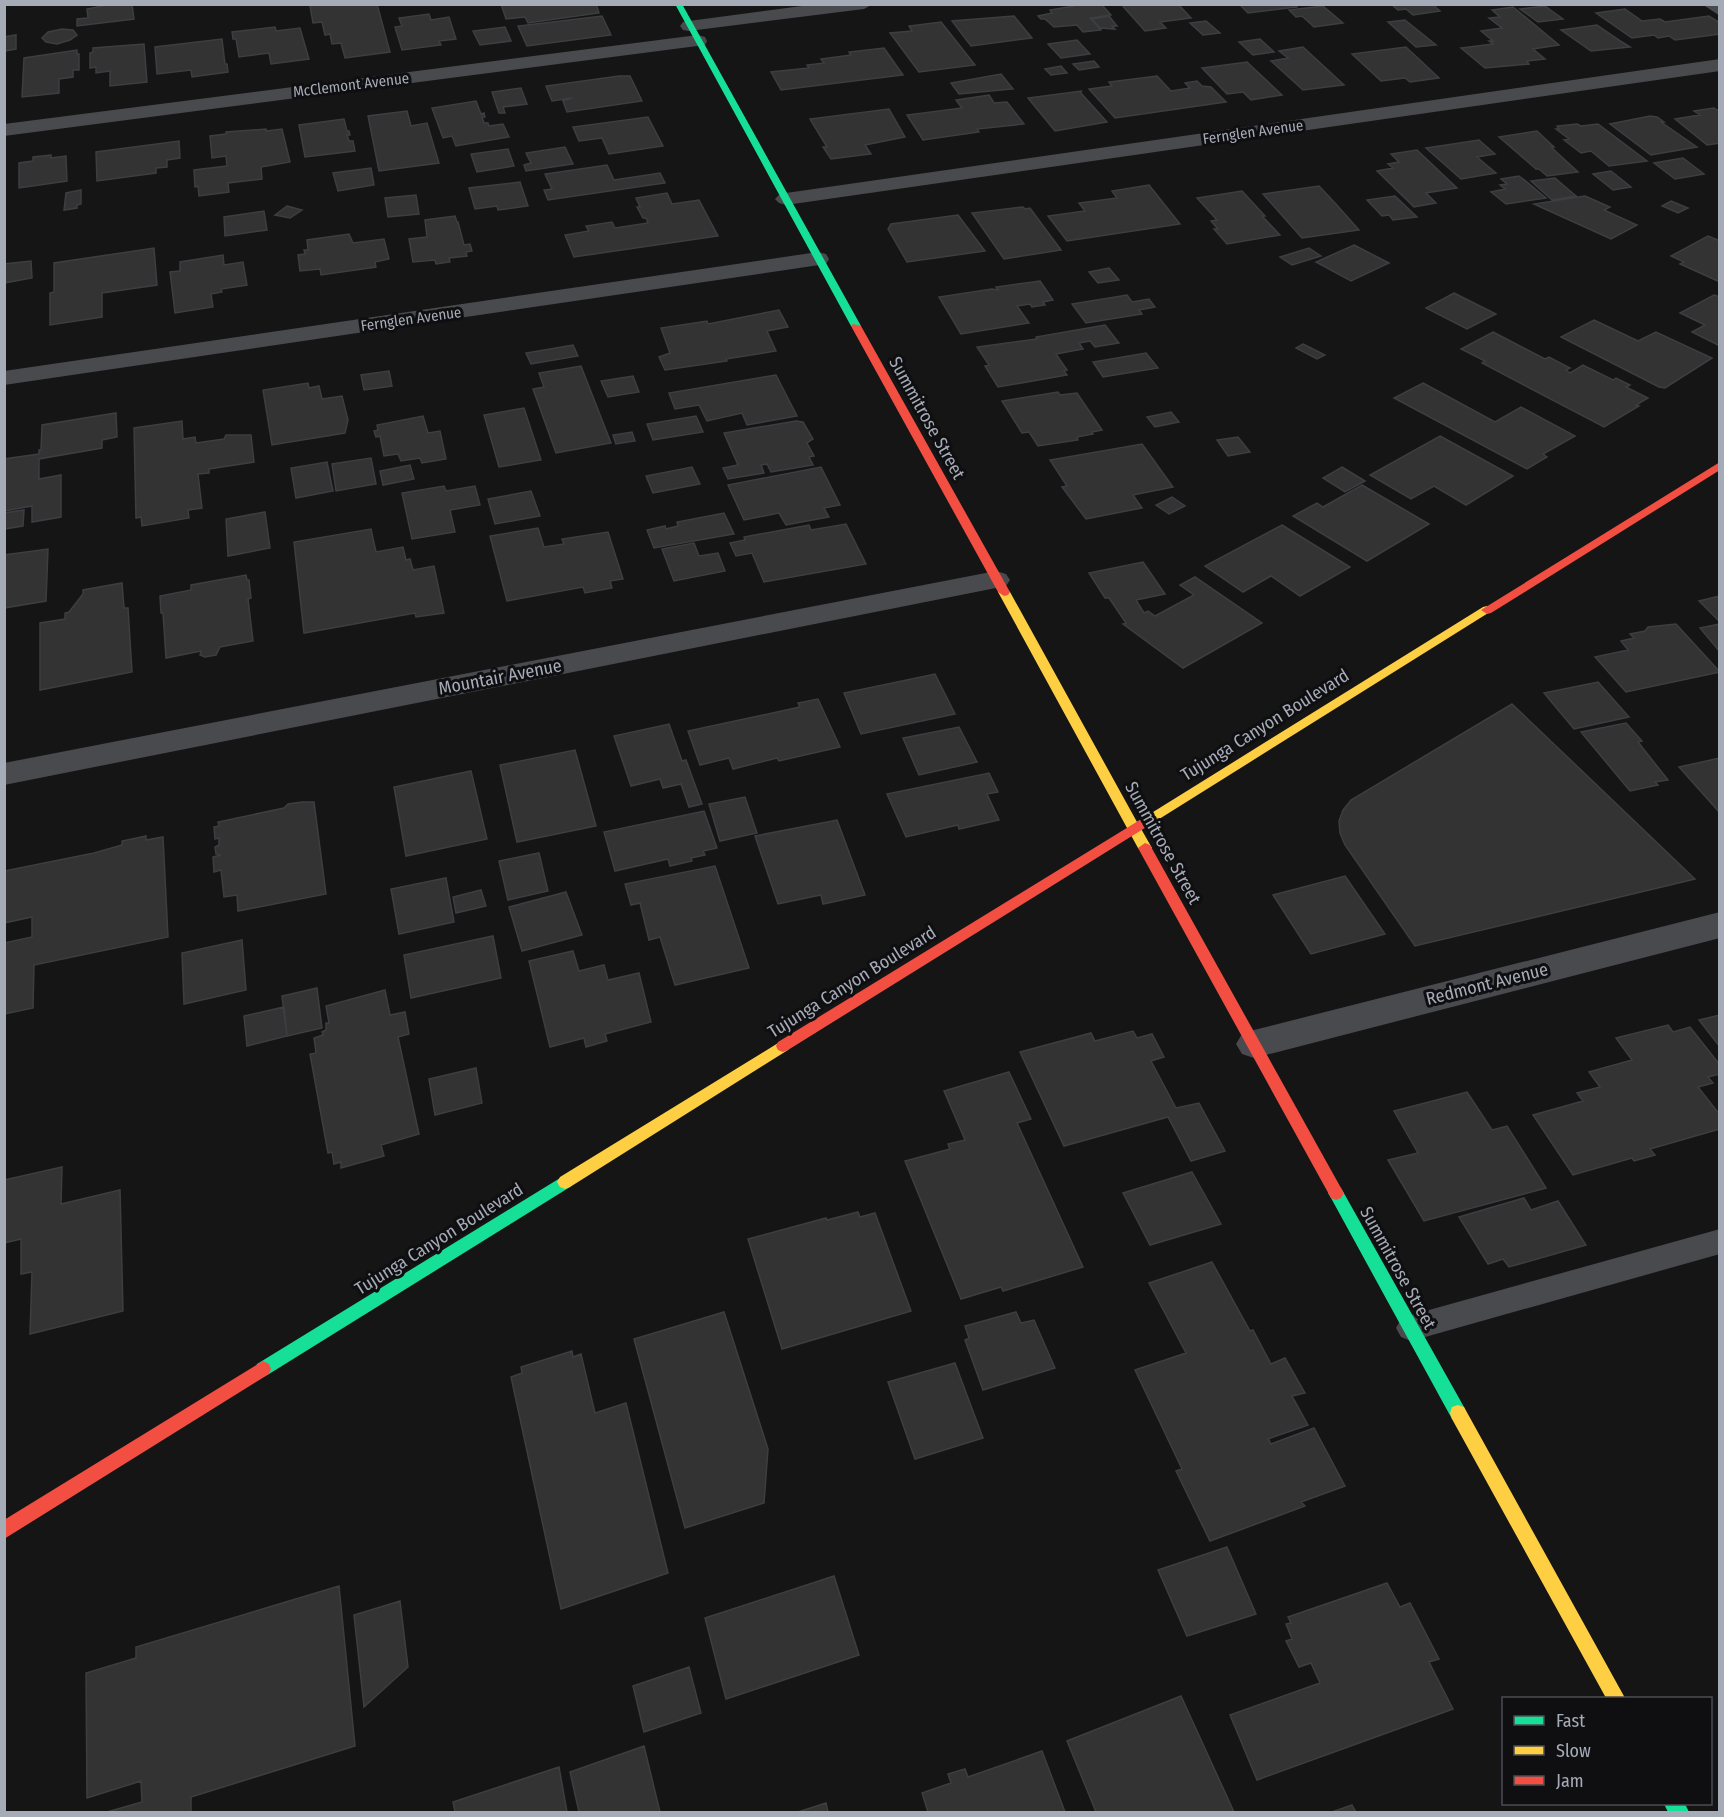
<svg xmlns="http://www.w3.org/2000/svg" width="1724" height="1817" font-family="'Fira Sans Condensed',sans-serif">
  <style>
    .building { fill: #333334; stroke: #3d3e41; stroke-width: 1.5 }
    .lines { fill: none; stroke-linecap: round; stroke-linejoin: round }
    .lane { fill: #494a4e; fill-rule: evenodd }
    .street { fill: #494a4e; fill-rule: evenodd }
    .fast { fill: #16e098; fill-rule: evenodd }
    .slow { fill: #ffcf43; fill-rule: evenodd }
    .jam { fill: #f24e42; fill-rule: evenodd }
    .labels { text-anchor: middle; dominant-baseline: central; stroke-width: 6; stroke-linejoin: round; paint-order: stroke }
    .far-street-label { font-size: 15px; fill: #a5abb7; stroke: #0f0f11 }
    .street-label { font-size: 18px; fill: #a5abb7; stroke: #0f0f11 }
  </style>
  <rect width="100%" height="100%" fill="#151515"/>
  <path class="building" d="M112 4H132L134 19 77 26V19L88 18 87 9Z
    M324 4H377L390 52 345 58 341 43 332 44 330 34 325 35 322 22 313 23 310 6Z
    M501 4H596L599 13 528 23 525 17 506 19Z
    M1072 4H1101L1111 15 1090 18 1101 30 1083 32 1077 25 1054 27 1045 19H1041L1038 16 1052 13 1050 10 1074 6Z
    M1121 4H1178L1191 18 1160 22 1166 28 1145 31Z
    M1239 4H1295L1297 7 1248 13Z
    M1391 4H1432L1440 11 1413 15 1406 9 1398 10Z
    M1323 6 1343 23 1314 27 1302 16 1296 17 1289 10Z
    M1545 6 1563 19 1538 22 1520 9Z
    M1513 7 1559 45 1533 49 1545 59 1527 61 1529 64 1485 68 1461 48 1493 44 1489 41H1493L1481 31 1502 28 1489 18 1500 17 1492 10Z
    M1625 9 1642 21 1660 19 1665 22 1709 16 1720 23V34L1675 40 1669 36 1658 38 1654 35 1632 38 1596 13Z
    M429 14 431 20 449 17 456 39 439 41 441 45 402 50 395 27 402 26 399 18Z
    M602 16 611 35 527 46 518 26Z
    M1014 16 1032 38 971 46 952 21Z
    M1109 16 1117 26H1112L1115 29 1100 28 1092 19Z
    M1405 20 1436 45 1416 47 1388 22Z
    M1206 21 1220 33 1203 35 1190 23Z
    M941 22 975 65 919 72 890 33 912 31 909 26Z
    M1597 25 1622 42 1630 47 1591 51 1561 30Z
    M275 27 276 31 300 28 309 59 271 64 269 53 239 57 236 39H233L232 32Z
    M505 27 511 41 480 45 473 31Z
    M62 29 73 30 77 35 70 40 57 44 46 42 42 38 48 32Z
    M16 35V49L4 51V37Z
    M222 39 225 64H227L228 72 192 77 191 70 157 74 155 47Z
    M1260 39 1274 52 1253 55 1239 42Z
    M1077 40 1090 54 1061 58 1048 44Z
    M144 44 147 82 110 86V71L96 73V67L90 68V53L93 52V48Z
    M1303 47 1344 85 1303 90 1271 61 1288 58 1279 51Z
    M1406 47 1439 78 1410 82 1405 78 1381 81 1352 54Z
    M884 48 903 75 781 90 771 72 809 68 807 65 824 63 821 59 851 55 849 52Z
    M77 50V54H79V70H73V77L59 79V93L22 97 24 58Z
    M1094 61 1099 67 1079 70 1073 64Z
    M1247 62 1282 95 1251 100 1243 92 1227 94 1202 68Z
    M1061 66 1067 73 1051 75 1045 69Z
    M1001 74 1013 89 959 94 951 83Z
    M619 76H630L642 101 567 112 563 101 572 98 552 101 546 86Z
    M1157 76 1171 91 1190 88 1185 83 1197 81 1202 86 1211 87 1226 102 1115 118 1089 89 1112 86 1109 82Z
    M521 88 527 104 503 107 505 113H499L492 92Z
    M1082 91 1080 92 1107 122 1055 131 1028 98Z
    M989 95 994 103 1007 102 1024 124 977 129 979 132 923 140 907 115 962 108 956 100Z
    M476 101 481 114 484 113 485 117H482L484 123H488L489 126 503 124 509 137 456 146 452 136 443 138 432 108Z
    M1714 108 1720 112V143L1707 145 1675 119 1700 115 1694 111Z
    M889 109 905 137 865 145 871 154 831 159 823 147H827L810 119Z
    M407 111 411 126 427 123 439 163 379 171 368 116Z
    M1650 116 1657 117 1664 122H1661L1697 147 1651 155 1610 124Z
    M648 117 663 146 609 154 602 138 579 141 573 127Z
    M344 119 347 131H349L350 135H347L349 141H353L355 151 305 157 299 125Z
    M1577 124 1581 126 1598 124 1647 161 1609 166 1591 151 1581 153 1564 140 1569 139 1556 129H1559L1557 126Z
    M266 129V131L282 129 290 162 261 167 262 179 228 183 229 192 199 196 198 186 195 187 194 170 227 166 226 156 212 158 210 136 226 134V132Z
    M1537 131 1554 147H1551L1578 172 1547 176 1539 169H1536L1499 137Z
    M1479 140 1495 154 1477 157 1496 173 1461 179 1426 148Z
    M179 141 180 158 167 160V167L156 168V173L97 181 96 152Z
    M565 147 573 164 526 171 524 165 531 163 526 153Z
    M508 149 514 166 477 172 471 154Z
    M1417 150 1457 188 1426 193 1436 203 1414 207 1377 171 1393 168 1388 164 1399 162 1391 154Z
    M51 155V158L66 156 67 181 19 188V163L33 161V157Z
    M1683 158 1704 174 1675 179 1654 163Z
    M607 165 614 180 660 173 665 183 548 200 544 190 552 189 545 174Z
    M371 168 374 185 338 191 333 173Z
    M1611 171 1631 187 1613 190 1593 174Z
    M1519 176 1527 182 1546 198 1506 204 1491 192 1505 189 1500 185 1507 184 1501 179Z
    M1555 178 1576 196 1552 200 1531 181Z
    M520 182 528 206 498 210 497 206 475 209 469 188Z
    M1149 185 1180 224 1067 241 1048 216 1085 211 1079 203 1117 198 1112 191Z
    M1319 186 1335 203 1359 230 1302 238 1263 194Z
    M81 190V204L77 205V208L64 210 66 193Z
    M1242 191 1265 216H1262L1280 235 1227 244 1214 229H1218L1211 221 1217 220 1197 198Z
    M667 193 672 204 699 200 718 236 574 257 565 235 589 231 586 226 612 222 615 228 648 223 646 218H643L637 207H640L636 198Z
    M416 195 419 214 388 217 385 198Z
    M1395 196 1417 217 1393 220 1389 215 1382 216 1367 200Z
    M1585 196 1610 207 1604 210 1637 225 1611 239 1534 204Z
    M1671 201 1688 208 1678 213 1662 206Z
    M287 206 302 210 290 218 275 215Z
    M1023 207 1025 209 1030 208 1061 250 1004 259 972 213Z
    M264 211 267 230 225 236 224 217Z
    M958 215 985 251 907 262 888 229 891 224Z
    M455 216 457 222H458L464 245 470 244 472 251 466 252 467 256 449 258 450 262 436 264 435 260 413 262 409 239 427 237 425 220Z
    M349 234 353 243 384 239 389 259 375 262 376 267 321 275 320 269 300 271 298 255 305 254 304 250H308L307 240Z
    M1708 236 1720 241V282L1680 264 1684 262 1671 256Z
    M1354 245 1389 263 1351 281 1316 262Z
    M154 248 157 285 102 293V317L50 325V293L54 292V263Z
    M1309 248 1321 256 1292 265 1280 257Z
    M223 255 224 265 243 262 247 285 221 289 222 292 211 294 213 307 175 313 170 272 180 271V262Z
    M31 261 32 278 4 283V264Z
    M1109 268 1119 280 1098 283 1089 272Z
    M1040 281 1053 300 1043 302 1045 305 1032 307 1030 304 1017 306 1029 323 961 334 939 297 992 289 998 290 996 287Z
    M1454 293 1496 314 1467 329 1426 308Z
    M1127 295 1132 302 1149 299 1155 307 1139 310 1142 314 1086 323 1072 304Z
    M1714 295 1720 297V346L1692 332 1705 325 1680 313Z
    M779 310 788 327 767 331 776 351 726 359 727 361 665 370 659 357 670 353 661 328 707 321 708 324Z
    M1594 320 1638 341 1656 332 1712 358 1665 388 1659 387 1561 337Z
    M1105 325 1119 343 1095 347 1090 341 1079 343 1083 349 1056 354 1067 370 1064 371 1067 375 998 387 985 366 989 365 977 347 1037 339 1036 337Z
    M1493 332 1545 359 1549 357 1570 368 1566 370 1570 373 1583 365 1613 380 1616 378 1630 385 1626 387 1648 398 1636 405 1639 406 1604 427 1482 363 1485 361 1461 349Z
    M1303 344 1325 355 1317 359 1296 348Z
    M573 345 578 356 531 364 526 353Z
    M1146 353 1158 368 1103 377 1093 362Z
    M581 366 611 443 556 453 533 389 544 387 539 373Z
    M389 371 392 386 364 390 361 375Z
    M776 375 797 416 747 425 742 413 707 421 699 405 675 409 669 393Z
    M633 376 639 392 608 397 601 381Z
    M308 383 309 388 319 386 322 399 342 396 348 420 345 433 272 445 263 390Z
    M1423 383 1495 422 1521 407 1575 436 1543 454 1547 457 1527 469 1394 398Z
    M1058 392 1060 395 1077 393 1102 430 1092 432 1093 434 1077 437 1078 440 1038 446 1029 432 1022 433 1002 401Z
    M524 408 541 460 499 467 484 415Z
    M1171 412 1179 422 1155 427 1147 417Z
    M116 413 117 437 102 440V448L39 459V479L61 475V517L32 522V506L4 511V459L39 454V450H41L42 425Z
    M423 416 428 433 440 431 446 459 422 463 420 458 401 461 398 454 384 456 380 436 376 437 374 431 378 430 377 425Z
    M696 416 703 432 653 440 647 424Z
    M182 421 183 439 195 437 196 443 224 439 226 435H251L254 462 209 469V473L198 474 202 508 188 510 189 518 142 526 141 517 136 518 134 428Z
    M796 421 803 422 813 439 807 443 814 456 809 457 813 465 771 472 767 464 761 465 764 473 728 479 723 468 738 465 724 433Z
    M632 432 635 441 616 444 613 435Z
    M1440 436 1513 476 1466 505 1434 486 1411 499 1370 475Z
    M1238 437 1250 452 1228 456 1217 440Z
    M1142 444 1173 487 1133 495 1142 508 1086 519 1062 487 1067 486 1050 460Z
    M371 458 376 484 336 491 332 464Z
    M327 462 333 491 296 498 291 468Z
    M410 465 414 479 383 485 380 471Z
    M692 467 700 484 653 493 646 476Z
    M821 467 840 505 824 508 829 517 786 525 779 513 744 520 728 485Z
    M1342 467 1365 481 1345 492 1323 478Z
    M1362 485 1429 524 1367 561 1293 516 1317 503 1323 507Z
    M444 486 446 491 475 486 480 505 450 510 455 532 412 539 402 493Z
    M531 491 540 516 495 524 488 499Z
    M1172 497 1185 506 1169 514 1156 505Z
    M24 510 23 526 4 529V513Z
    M265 512 270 548 228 556 226 519Z
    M724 513 734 534 654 548 647 530 665 526 666 529 678 526 677 522Z
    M846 524 866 564 764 582 752 553 736 556 730 543 745 540 744 537 809 525 811 530Z
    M1282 525 1350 567 1300 596 1271 576 1243 592 1205 566Z
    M538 528 544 547 564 544 562 539 608 532 623 579 610 581 612 588 585 593 583 587 507 601 490 536Z
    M371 529 376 552 403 547 406 560 410 559 413 570 434 566 444 613 416 617 415 613 304 633 294 542Z
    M694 543 699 556 718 553 725 571 674 581 662 549Z
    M48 549 46 601 4 608V555Z
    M1143 562 1165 594 1136 600 1144 613 1148 611 1155 616 1194 595 1180 585 1195 577 1262 623 1183 668 1123 624 1126 623 1109 598H1105L1089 573Z
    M246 575 247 580H249L251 598 248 599 253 641 220 647 216 655 205 657 200 655 201 651 166 658 163 613H161L160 596 191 590V585Z
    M122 583 124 608H128L132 672 40 690V623L65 619V613L69 612 83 594V590Z
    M1720 596V622L1699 601Z
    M1676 624 1720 672 1626 692 1595 657 1628 650 1621 641 1634 638 1630 634 1645 631 1648 627Z
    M1720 624V652L1700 628Z
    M935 674 955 714 861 734 844 693Z
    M1598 682 1629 717 1574 729 1544 693Z
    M818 699 840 747 779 761 777 758 733 769 729 758 700 765 688 731 800 707 798 703Z
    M1512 704 1695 879 1415 946 1345 845 1340 833 1339 821 1343 810 1351 800Z
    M1626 723 1642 741 1638 742 1668 780 1655 782 1658 785 1630 791 1581 732Z
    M669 724 682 761 686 760 702 804 689 807 681 784 663 788 660 779 631 786 614 736Z
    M959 727 977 762 919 775 903 738Z
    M575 750 596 826 517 842 500 765Z
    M1720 758V813L1679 767Z
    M471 771 487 839 406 856 394 787Z
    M989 773 998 792 987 794 999 820 959 829 958 825 906 837 887 794Z
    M745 797 757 833 720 841 709 804Z
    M302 802H314L326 894 238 911 237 895 224 897 221 870 214 872 213 857 220 855 216 854 215 847 219 845V838L215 839 214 827 219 826 218 822 284 808 288 804Z
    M704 811 717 848 703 851 705 855 691 858 692 861 670 866 668 859 615 871 604 832Z
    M837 820 865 895 823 904 821 895 778 904 755 836Z
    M146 836V840L163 837 168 937 34 965 33 1008 4 1014V943L32 937V917L4 923V871L94 853 122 845V841Z
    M539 853 548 891 508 900 499 861Z
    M715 866 749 968 675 985 660 937 649 940 640 903 631 905 625 884Z
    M1345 876 1385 934 1311 954 1273 895Z
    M446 878 454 922 399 934 391 889Z
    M481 890 486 906 456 913 453 897Z
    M566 892 582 935 522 951 509 907Z
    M493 936 501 978 411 998 404 955Z
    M242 940 246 990 184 1004 182 953Z
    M573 951 579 971 604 965 608 980 639 973 651 1022 605 1034 607 1041 586 1047 584 1038 550 1047 529 961Z
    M317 988 322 1028 287 1036 282 996Z
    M385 990 390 1015 405 1012 409 1034 398 1037 419 1134 381 1145 384 1156 341 1168V1162L334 1164 332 1152 328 1153 310 1054 316 1053 314 1038 323 1035 322 1032 326 1030V1023H329L326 1006Z
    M284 1007 287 1036 247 1046 244 1016Z
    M1720 1015V1047L1699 1020Z
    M1668 1025 1673 1032 1690 1027 1720 1065V1074L1708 1077 1713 1083 1698 1087 1720 1115V1129L1650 1149 1655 1155 1634 1161 1632 1158 1573 1175 1533 1115 1583 1101 1577 1093 1600 1087 1589 1072 1632 1060 1616 1038Z
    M1133 1031 1137 1038 1152 1034 1164 1057 1151 1061 1176 1108 1199 1103 1225 1151 1191 1161 1168 1117 1064 1146 1020 1052 1091 1033 1095 1041Z
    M476 1068 482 1103 435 1115 429 1079Z
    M1009 1072 1031 1119 1017 1123 1083 1267 1003 1291 1001 1287 961 1299 905 1161 950 1149 948 1144 965 1140 944 1091Z
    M1467 1092 1492 1130 1507 1126 1546 1188 1424 1221 1388 1160 1418 1153 1394 1111Z
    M62 1167 61 1204 120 1190 123 1311 30 1334 32 1272 21 1274V1239L4 1243V1180Z
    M1192 1172 1221 1224 1150 1245 1123 1193Z
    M1524 1198 1531 1210 1558 1201 1586 1245 1509 1267 1503 1259 1488 1264 1459 1217Z
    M858 1212 860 1217 875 1213 911 1311 782 1349 748 1239 826 1218 827 1220Z
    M1212 1262 1250 1331 1253 1330 1271 1364 1285 1358 1305 1393 1292 1396 1308 1425 1268 1439 1271 1444 1314 1428 1345 1486 1301 1502 1305 1506 1210 1541 1176 1471 1182 1469 1135 1370 1186 1353 1149 1283Z
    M724 1312 768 1449 764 1503 685 1528 634 1339Z
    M1016 1312 1021 1323 1034 1320 1055 1368 983 1390 965 1340 969 1338 965 1326Z
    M572 1351 573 1357 581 1354 595 1413 626 1403 668 1573 561 1609 511 1377 522 1373 521 1367Z
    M955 1363 983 1438 915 1459 888 1382Z
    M1227 1547 1256 1614 1187 1636 1158 1570Z
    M834 1576 859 1655 726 1699 705 1618Z
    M1387 1583 1400 1607 1410 1603 1439 1659 1429 1662 1453 1709 1257 1780 1230 1715 1320 1683 1311 1663 1299 1667 1286 1641 1292 1639 1286 1624 1291 1623 1288 1617Z
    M339 1586 355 1746 191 1797V1812H107L142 1802 141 1781 87 1798 86 1673 136 1658V1647Z
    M400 1601 408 1667 364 1707 354 1615Z
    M689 1667 701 1713 644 1732 633 1686Z
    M1181 1696 1234 1812H1096L1067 1741Z
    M644 1746 660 1812H579L570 1772Z
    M1042 1751 1065 1812H928L922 1793 951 1783 948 1774 965 1769 968 1777Z
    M559 1767 567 1812H455L453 1802Z
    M826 1803 828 1812H798Z
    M1352 1805 1356 1812H1332Z"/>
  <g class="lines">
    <path class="lane" d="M1702 4H1718L1720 16Z
      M1720 1229V1254L1411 1341 1401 1337 1396 1328 1401 1319 1411 1315Z"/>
    <path class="street" d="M817 4H873L864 9 689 31 683 30 680 26 683 22 689 21Z
      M698 35 705 37 707 41 705 45 4 136V124Z
      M1720 59V71L786 205 779 203 775 199 779 195 786 193Z
      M818 252 826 254 829 259 826 264 4 385V371Z
      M996 571 1006 574 1010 580 1006 586 4 785V763Z
      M1720 912V938L1254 1058 1242 1054 1236 1044 1242 1034 1254 1030Z"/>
    <path class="fast" d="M675 4H682L861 326 859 328 851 326Z
      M565 1175 570 1177 573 1182 570 1187 269 1374 263 1377 257 1374 255 1369 257 1364Z
      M1336 1186 1341 1188 1464 1407 1466 1413 1464 1419 1458 1421 1452 1419 1331 1198 1328 1193 1331 1188Z
      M1664 1804H1685L1689 1812H1668Z"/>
    <path class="slow" d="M1004 588 1010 592 1137 822 1483 607 1487 606 1493 610 1148 826 1140 827 1152 848 1145 853 1138 848 998 592Z
      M783 1040 788 1042 790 1046 788 1050 570 1187 565 1189 560 1187 557 1182 560 1177Z
      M1458 1405 1464 1407 1625 1698H1606L1452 1419 1450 1413 1452 1407Z"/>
    <path class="jam" d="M853 324 861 326 1010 592 1008 595 1004 596 998 592 851 326Z
      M1720 462V470L1491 613 1487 614 1481 610Z
      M1143 818 1149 823 1148 826 788 1050 783 1052 778 1050 776 1046 778 1042Z
      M1145 843 1150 845 1341 1188 1344 1193 1341 1198 1336 1200 1331 1198 1138 848Z
      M263 1361 269 1364 271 1369 269 1374 4 1539V1520Z"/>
  </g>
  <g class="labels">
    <g class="far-street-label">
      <text transform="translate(351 85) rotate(-7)">McClemont Avenue</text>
      <text transform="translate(1253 132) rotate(-8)">Fernglen Avenue</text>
      <text transform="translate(411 319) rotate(-8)">Fernglen Avenue</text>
    </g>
    <g class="street-label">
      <text transform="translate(927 418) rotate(61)">Summitrose Street</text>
      <text transform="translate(500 677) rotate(-11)">Mountair Avenue</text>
      <text transform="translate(1265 725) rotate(-32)">Tujunga Canyon Boulevard</text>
      <text transform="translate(1163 843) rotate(61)">Summitrose Street</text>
      <text transform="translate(852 982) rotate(-32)">Tujunga Canyon Boulevard</text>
      <text transform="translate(1487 984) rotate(-14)">Redmont Avenue</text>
      <text transform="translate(439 1239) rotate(-32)">Tujunga Canyon Boulevard</text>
      <text transform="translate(1398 1268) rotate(61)">Summitrose Street</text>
    </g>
  </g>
  <rect width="1724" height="1817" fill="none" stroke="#a5abb7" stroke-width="12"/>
  <rect x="1502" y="1697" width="210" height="108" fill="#0f0f11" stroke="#4b4d53" stroke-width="1.5"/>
  <rect x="1514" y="1716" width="30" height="9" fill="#16e098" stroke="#4b4d53" stroke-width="1.5"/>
  <text x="1556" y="1727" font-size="18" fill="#a5abb7">Fast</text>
  <rect x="1514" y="1746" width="30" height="9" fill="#ffcf43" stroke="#4b4d53" stroke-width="1.5"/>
  <text x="1556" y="1757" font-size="18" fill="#a5abb7">Slow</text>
  <rect x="1514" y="1776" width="30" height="9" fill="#f24e42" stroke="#4b4d53" stroke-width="1.5"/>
  <text x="1556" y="1787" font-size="18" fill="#a5abb7">Jam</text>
</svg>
